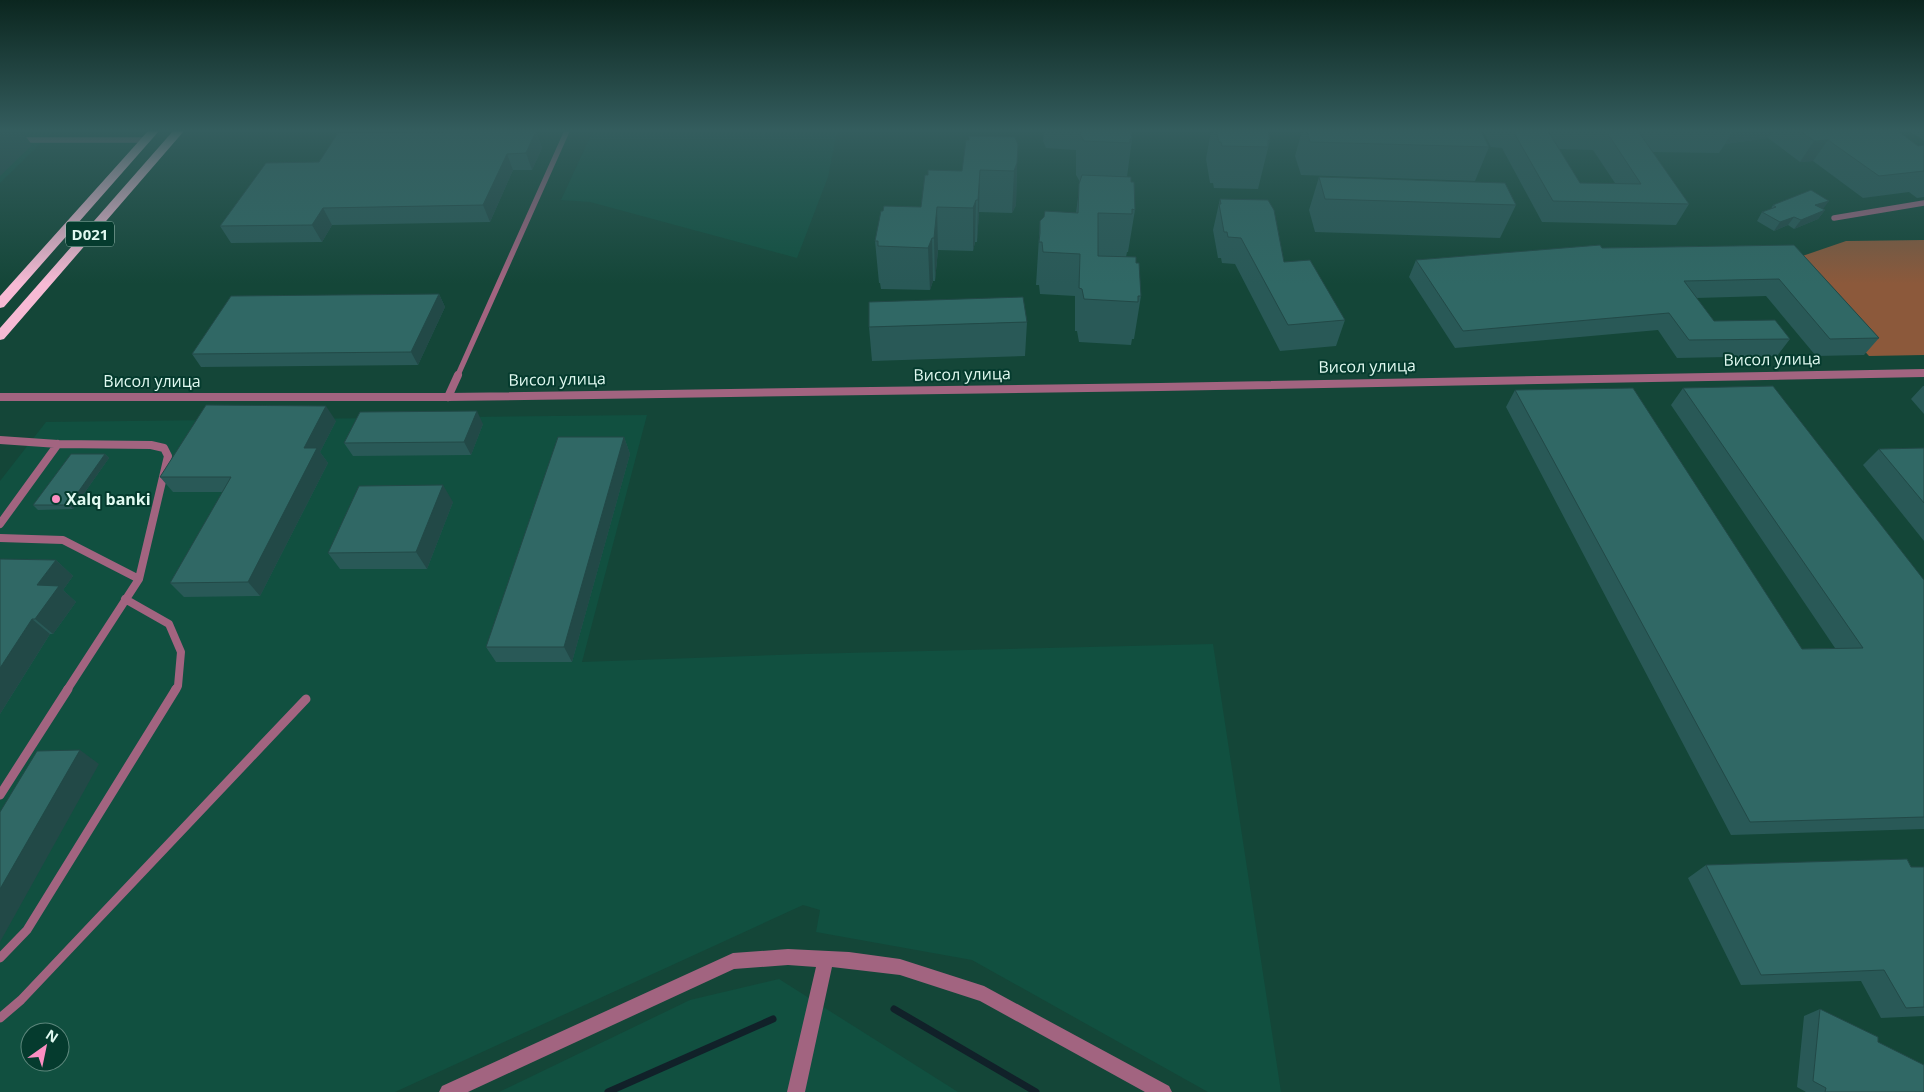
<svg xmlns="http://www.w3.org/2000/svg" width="1924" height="1092" font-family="'Open Sans',sans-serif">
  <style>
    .built { fill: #115040; fill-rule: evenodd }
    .green { fill: #8c593b }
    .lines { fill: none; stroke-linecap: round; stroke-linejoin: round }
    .stream { stroke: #112129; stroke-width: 7 }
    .lane-far2 { stroke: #a26480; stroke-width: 5.5 }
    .lane-far1 { stroke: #a26480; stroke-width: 8 }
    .lane { stroke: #a26480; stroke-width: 9 }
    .street { fill: #a26480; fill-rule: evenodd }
    .highway { fill: #f7bad4; fill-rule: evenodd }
    .wall { fill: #295957; fill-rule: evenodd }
    .shaded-wall { fill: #224947 }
    .building { fill: #306865; stroke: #224947 }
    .poi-dot { fill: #fc8fc2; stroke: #053b2e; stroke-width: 2 }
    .labels { text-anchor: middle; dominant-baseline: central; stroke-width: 4; stroke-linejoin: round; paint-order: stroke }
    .shield { fill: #053b2e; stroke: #9fc1b6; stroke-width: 1 }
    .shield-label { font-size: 15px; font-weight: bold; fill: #e1faf1 }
    .street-label { font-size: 16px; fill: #e1faf1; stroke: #053b2e }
    .poi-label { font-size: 16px; font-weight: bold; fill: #e1faf1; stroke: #053b2e; text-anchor: start }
  </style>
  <rect width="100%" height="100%" fill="#144638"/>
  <path class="built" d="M0 131H53L0 183Z
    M593 131H837L828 177 797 258 590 202 561 200Z
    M647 415 582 662 806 654 1213 644 1281 1092H1208L972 960 816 932 820 910 803 905 395 1092H0V481L46 422ZM30 1032H60V1062H30Z
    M779 979 958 1092H499L690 1000Z"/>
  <path class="green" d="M1924 240V355L1869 356 1785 262 1846 241Z"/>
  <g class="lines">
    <path class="stream" d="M894 1009 1036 1092
      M608 1092 773 1019"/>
    <path class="lane-far2" d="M0 140H147
      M1834 218 1924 203
      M457 377 567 131"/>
    <path class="lane-far1" d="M448 397 458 375
      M0 440 58 444 151 445 164 448 168 456 139 579 67 690
      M0 524 58 444
      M0 538 63 540 139 579
      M125 599 169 624 181 652 178 686 175 690"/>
    <path class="lane" d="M0 795 68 689
      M0 958 27 930 176 689
      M0 1018 21 1000 306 699"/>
    <path class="street" d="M1924 369V377L1160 391 448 401H0V393H448L1160 383Z
      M788 949 849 952 900 959 984 986 1169 1086 1172 1092H1145L980 1001 900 975 832 967 805 1092H787L816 967 788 965 734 969 468 1092H439L442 1086 733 953Z"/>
    <path class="highway" d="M148 131H159L4 307 0 308V296Z
      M173 131H184L4 339 0 340V328Z"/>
  </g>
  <path class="wall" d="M536 131 542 148 532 170H513L490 222 332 225 322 242 231 243 220 226 319 162Z
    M1044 131H1131L1132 139 1127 177 1135 210 1128 252H1127L1126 257 1136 263 1141 296 1134 339H1132L1131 345 1079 342 1077 331H1075V296L1040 294 1039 285H1036L1040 221 1076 213 1080 182 1076 175V150L1046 148 1043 141Z
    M1211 131H1268L1270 140 1258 189 1214 188 1213 183H1210L1206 159Z
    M1302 131H1481L1489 147 1475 181 1301 175 1295 156Z
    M1483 131H1898L1918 146 1924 145V197L1917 198 1909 192 1863 198 1813 161 1800 162 1768 138 1725 144 1719 153 1652 152 1689 204 1676 225 1542 222 1502 148 1491 147ZM1559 149 1593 150 1615 183H1580Z
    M1910 131H1924V141Z
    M1017 163 1016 205 1012 213 979 212 977 242H975L973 251 938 250 935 281H933L930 290 881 289 880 283H879L875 241 921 207 962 171Z
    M1319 177 1516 205 1500 238 1315 232 1309 210Z
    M1220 199 1284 262 1345 320 1336 346 1280 351 1235 264 1222 263 1221 258H1218L1213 230Z
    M1773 205 1822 209 1825 210 1818 219 1794 229 1788 225 1774 231 1757 221 1762 212 1771 209Z
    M1794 245 1879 338 1864 355 1816 356 1766 296 1696 298 1714 321 1790 339 1777 356 1677 358 1658 330 1455 348 1409 277 1416 260 1602 248Z
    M439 294 445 307 418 365 201 367 192 354Z
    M1027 322 1025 356 872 361 869 327Z
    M1923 386H1924V414L1911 399Z
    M1683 388 1924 580V829L1731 835 1506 407 1515 390 1802 649 1835 648 1671 405Z
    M336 421 320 452 328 463 260 596 184 597 170 583 223 492H173L160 477Z
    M483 424 471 455 353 456 344 443Z
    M624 437 630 454 572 662H496L486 647Z
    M1924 448V541L1863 465 1879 449Z
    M105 454 109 458 73 509 38 510 33 505Z
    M453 502 427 569H340L328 553Z
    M0 559 56 560 73 576 63 590 76 602 53 634H50L0 714Z
    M1706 865 1924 867V1016L1881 1018 1861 981 1741 985 1688 878Z
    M1820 1009 1878 1042 1924 1092H1806L1797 1087 1804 1016Z"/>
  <path class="shaded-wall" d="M0 131H22L32 145 0 176Z
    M536 131 542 148 532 170 526 153Z
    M1714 131H1773L1768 138 1725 144 1732 132Z
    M1828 140 1813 161 1800 162 1814 141Z
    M507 154 513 170 490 222 483 205Z
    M1017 163 1016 205 1012 213 1014 171Z
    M980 170 979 212 977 242 978 200Z
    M976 200 975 242 973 251V208Z
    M1829 201 1823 209 1815 205Z
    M937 207 938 250 935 281 934 238Z
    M323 208 332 225 322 242 312 225Z
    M1825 210 1818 219 1794 229 1801 220Z
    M1794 217 1788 225 1774 231 1780 222Z
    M932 238 933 281 930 290 928 248Z
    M439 294 445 307 418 365 411 352Z
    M326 406 336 421 320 452 328 463 260 596 248 582 304 448Z
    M477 411 483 424 471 455 464 442Z
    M624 437 630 454 572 662 564 647Z
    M105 454 109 458 73 509 69 505Z
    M443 485 453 502 427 569 416 552Z
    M56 560 73 576 63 590 76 602 53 634 35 619 37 585Z
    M32 619 50 634 0 714V668Z
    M80 750 99 764 0 942V889Z"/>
  <path class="building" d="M536 131 526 153 507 154 483 205 323 208 312 225 220 226 266 163 319 162 338 133Z
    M1080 131H1131L1132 139H1130V143L1084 141 1080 134Z
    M1216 131H1268L1270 140H1268V147L1222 146 1221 142H1219Z
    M1307 131H1481L1489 147 1310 142Z
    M1513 131H1548L1580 183 1641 184 1606 131H1638L1689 204 1553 201Z
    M1683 131H1729L1732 132Z
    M1800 131H1898L1918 146 1924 145V171L1879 176 1828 140 1814 141Z
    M969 136 1015 137 1018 145 1017 163 1014 171 980 170 978 200H976L973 208 937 207 934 238H932L928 248 878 246V241H875L881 211H883L884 206 921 207 925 175H928V170L962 171 966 140H969Z
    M1082 175 1131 177V182H1134L1135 210 1132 209V214L1098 213V256L1136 257V263H1139L1141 296H1138V302L1084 299 1082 289 1079 288 1080 254 1043 252 1042 242H1039L1040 233V221L1044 217 1045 211 1078 213 1079 184Z
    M1319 177 1505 183 1516 205 1325 199Z
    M1811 190 1829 201 1815 205 1825 210 1801 220 1794 217 1780 222 1762 212 1776 207 1773 205Z
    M1220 199 1268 200 1274 210 1284 262 1310 260 1345 320 1288 325 1241 238 1228 237 1227 232H1224L1219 204H1221Z
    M1600 245 1602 248 1794 245 1879 338 1830 339 1779 279 1684 281 1714 321 1775 320 1790 339 1689 340 1669 313 1463 331 1416 260Z
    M439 294 411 352 192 354 231 296Z
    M1023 297 1027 322 869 327V302Z
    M1773 386 1924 580V817L1750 822 1515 390 1633 388 1802 649 1863 648 1683 388Z
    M206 405 326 406 304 448H317L248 582 170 583 231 477H160Z
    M477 411 464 442 344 443 360 412Z
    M558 437H624L564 647H486Z
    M1924 448V503L1879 449Z
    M71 454H105L69 505H33Z
    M443 485 416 552 328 553 359 486Z
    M0 559 56 560 37 585 59 586 35 619H32L0 668Z
    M80 750 0 889V812L37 751Z
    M1907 859 1911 867H1924V1007L1906 1008 1884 970 1761 975 1706 865Z
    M1820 1009 1878 1037V1042L1924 1065V1092H1825L1826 1088 1813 1081Z"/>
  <linearGradient id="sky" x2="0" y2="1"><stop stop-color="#0b261f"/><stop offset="0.46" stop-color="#345d5e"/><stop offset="1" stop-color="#345d5e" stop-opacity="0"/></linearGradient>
  <rect width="1924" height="284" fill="url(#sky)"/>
  <circle class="poi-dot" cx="56" cy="499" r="5"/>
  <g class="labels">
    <rect class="shield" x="66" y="221.5" width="48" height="25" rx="4"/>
    <g class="shield-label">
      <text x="90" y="234">D021</text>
    </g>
    <g class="street-label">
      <text transform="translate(1772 359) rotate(-1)">Висол улица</text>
      <text transform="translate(1367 366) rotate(-1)">Висол улица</text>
      <text transform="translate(962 374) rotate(-1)">Висол улица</text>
      <text transform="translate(557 379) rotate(-1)">Висол улица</text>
      <text x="152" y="381">Висол улица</text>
    </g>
    <g class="poi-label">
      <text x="66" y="499">Xalq banki</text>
    </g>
  </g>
  <g transform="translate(45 1047) rotate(33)"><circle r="24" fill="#053b2e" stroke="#5d877c"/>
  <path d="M0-4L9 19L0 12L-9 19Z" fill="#fc8fc2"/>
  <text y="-8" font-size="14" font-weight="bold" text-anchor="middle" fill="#e1faf1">N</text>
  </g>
</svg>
